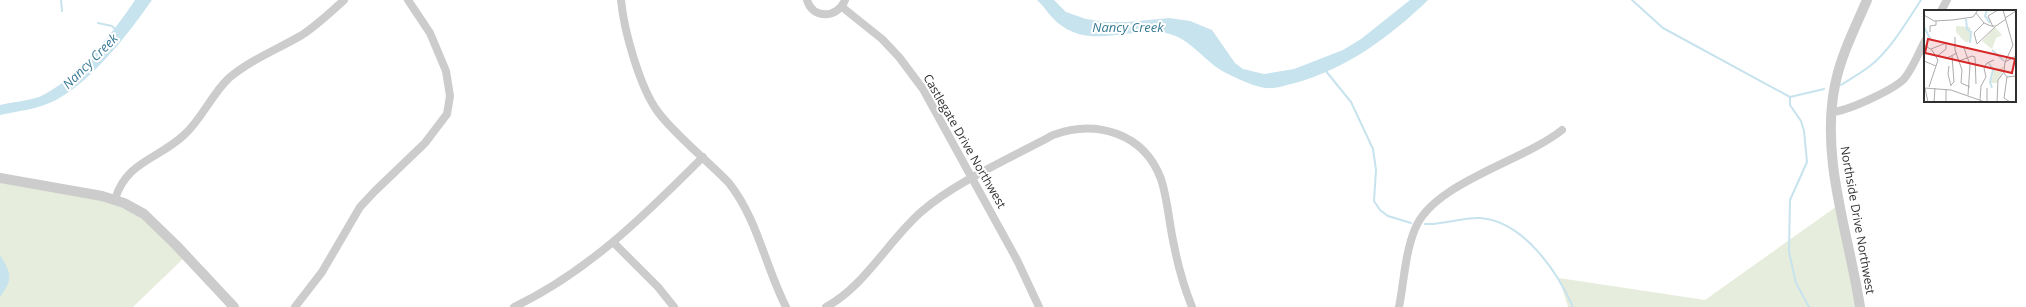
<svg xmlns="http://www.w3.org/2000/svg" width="2026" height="307" font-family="'Open Sans',sans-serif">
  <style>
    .green { fill: #e7eddc }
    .water { fill: #c7e3ee }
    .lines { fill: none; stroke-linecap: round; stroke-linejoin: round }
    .stream { stroke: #c7e3ee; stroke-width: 2 }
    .minor { stroke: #ccc; stroke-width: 8 }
    .tertiary { stroke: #ccc; stroke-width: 10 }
    .labels { text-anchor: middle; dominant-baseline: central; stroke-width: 4; stroke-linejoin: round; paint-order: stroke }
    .street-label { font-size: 12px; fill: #2f2f2f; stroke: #fff }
    .water-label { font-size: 13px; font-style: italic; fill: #397b95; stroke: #fff }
    .inset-river { fill: none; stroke: #c7e3ee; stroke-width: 2 }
    .inset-road { fill: none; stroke: #acacac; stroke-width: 1 }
    .view { fill: #d62828; fill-opacity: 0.15; stroke: #d62828; stroke-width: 2 }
    .inset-edge { fill: none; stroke: #2f2f2f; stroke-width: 2 }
  </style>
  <rect width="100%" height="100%" fill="#fff"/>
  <path class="green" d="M0 176 132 205 185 257 133 307H0Z
    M1840 204 1855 270V307H1568L1559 278 1705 300Z"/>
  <path class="water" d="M135 0H152C129 33 92 81 56 100 39 109 19 111 0 115V105C12 102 27 101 39 97 74 82 114 32 135 0Z
    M1037 0H1054L1066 12 1086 19 1106 22H1127L1169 18 1190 21 1212 30 1235 63 1243 69 1264 74 1294 69 1343 50 1361 39 1410 0H1428C1390 37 1346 69 1295 83 1286 85 1276 89 1266 88 1255 87 1236 78 1226 73 1204 62 1191 38 1166 33 1131 27 1093 48 1062 26 1051 19 1046 8 1037 0Z
    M0 255C12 274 13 279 0 297Z"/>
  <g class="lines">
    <path class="stream" d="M61 0 62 11
      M1632 0 1663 28 1790 97 1824 89
      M98 23 112 26 115 29
      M1325 70 1351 102 1373 149 1376 170 1374 201 1380 210 1388 216 1411 223
      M1841 85C1850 79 1861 73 1870 66 1891 49 1906 23 1921 0
      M1790 97V105L1801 121 1804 131 1807 162 1790 200 1789 252 1796 283 1809 307
      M1425 224C1444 225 1462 217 1480 218 1523 221 1557 271 1573 307"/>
    <path class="minor" d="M621 0C624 31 640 88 658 112 676 136 708 161 729 183 758 220 765 266 786 307
      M807 0C813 20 838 18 845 0
      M842 7 882 39 899 57 923 89 1017 260 1039 307
      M1941 11 1947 0
      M1831 112C1846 112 1893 90 1904 79 1913 68 1918 54 1925 41
      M115 199C127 161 157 160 184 135 202 119 211 95 229 78 250 60 278 49 302 35 317 25 330 13 344 0
      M614 243 658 287 674 307
      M295 307 322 272 360 207 375 191 425 143 447 114 450 96 446 71 430 33 408 0
      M514 307C588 272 646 214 703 157
      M826 307C865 286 888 241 921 212 957 181 1011 158 1053 135 1096 119 1144 133 1161 179 1168 200 1169 224 1174 245 1178 266 1184 287 1192 307
      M1399 307C1404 282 1405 253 1415 229 1433 183 1522 162 1562 130"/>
    <path class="tertiary" d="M0 178 102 196 124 203 144 214 176 245 234 307
      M1860 307C1849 234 1820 159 1835 85 1841 55 1855 28 1867 0"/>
  </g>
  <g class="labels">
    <g class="street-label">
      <text transform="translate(965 141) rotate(60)">Castlegate Drive Northwest</text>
      <text transform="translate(1858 220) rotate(80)">Northside Drive Northwest</text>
    </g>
    <g class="water-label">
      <text x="1128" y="27">Nancy Creek</text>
      <text transform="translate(90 61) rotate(-45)">Nancy Creek</text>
    </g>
  </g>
  <g transform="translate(1924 10)">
    <rect width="92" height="92" fill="#fff"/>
    <path d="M32 16 46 17 47 31 41 32 32 22ZM71 17 78 25 72 28 68 39 58 31ZM81 56 73 73H65L69 66 68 57 74 59Z" fill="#e7eddc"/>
    <path class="inset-river" d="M63 0 61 6 66 13M42 9 43 19 47 22 46 33M0 17 7 30M68 40 80 51M65 53 69 60 66 72 68 78"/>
    <path class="inset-road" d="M52 3 60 13 67 16H72L82 9M0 5 10 11 28 10 49 7 54 0M81 8 92 1M60 13 50 23 53 34 71 17M69 17 64 6 74 0M6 22V16L12 15V11M31 27V40L38 60 37 73 46 77M0 35 8 40 14 50 5 77M40 38 46 55 44 85M7 39 22 33V39L12 47M21 49 33 43M0 51 12 56M35 51 48 46 51 47 52 74M81 52 92 46M25 56 24 64 27 76M80 63 83 67 92 66M83 67 80 88 86 92M27 75 30 72 28 46M0 78 27 80 61 92M1 78 4 92M56 90 57 76 62 67 60 58 63 53 70 50M10 92 11 78M22 92V79M63 92V78M73 92 74 70 80 62 81 52 89 35 79 0"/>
    <path class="view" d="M4 29 91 49 88 63 1 43Z"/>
    <rect width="92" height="92" class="inset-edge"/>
  </g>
</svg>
